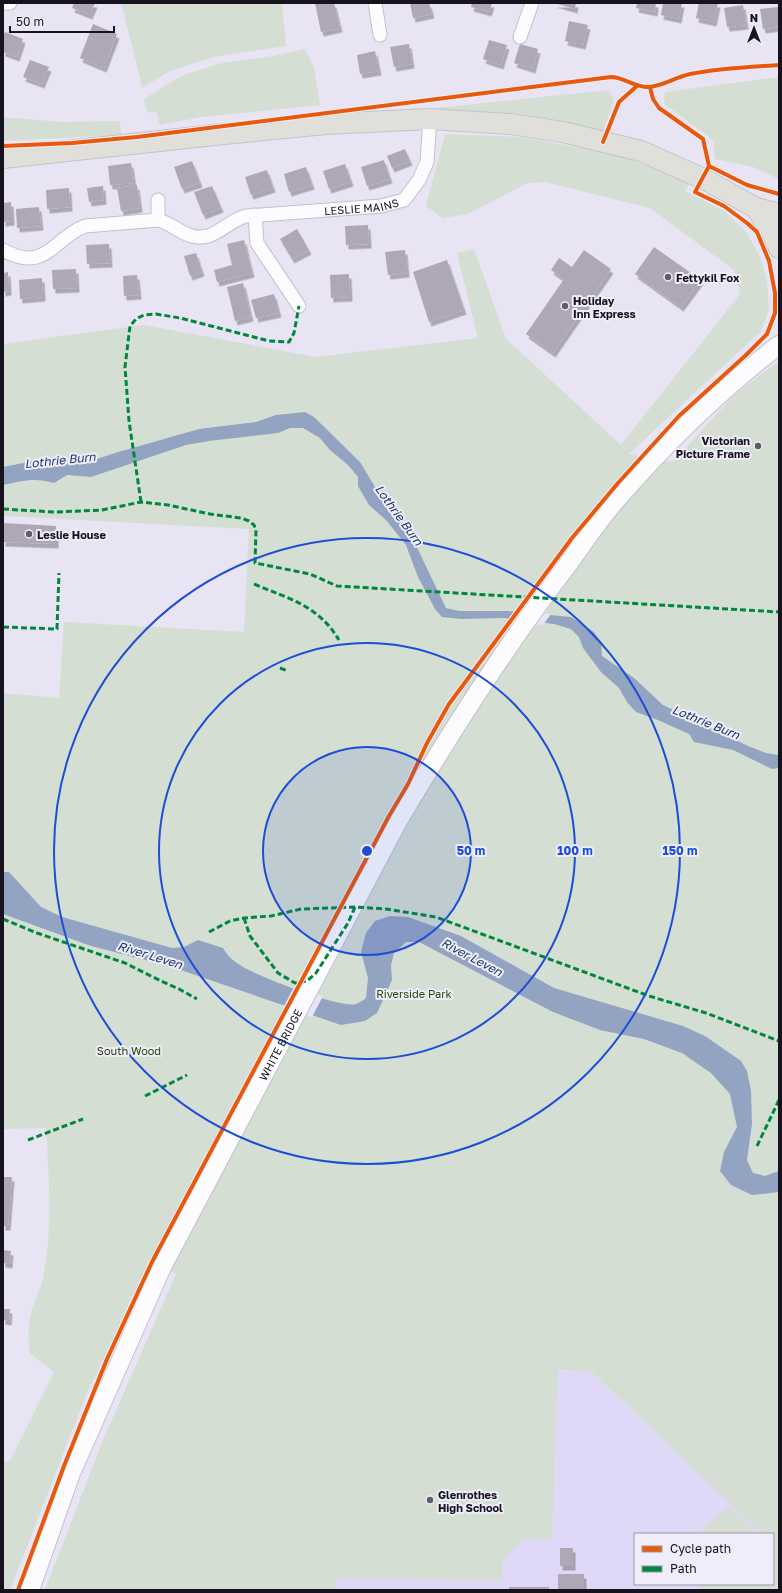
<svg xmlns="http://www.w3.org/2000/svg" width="782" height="1593" font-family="'Golos Text',sans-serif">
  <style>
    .built { fill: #dfd8f6 }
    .green { fill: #d4ded2 }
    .water { fill: #93a3c2 }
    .pier { fill: #e8e4f4 }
    .building { fill: #ada7b6; filter: url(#shadow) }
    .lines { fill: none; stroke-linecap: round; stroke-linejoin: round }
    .minor-casing { stroke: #c3c0cd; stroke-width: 15 }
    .secondary-casing { stroke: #c3c0cd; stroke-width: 20 }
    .primary-casing { stroke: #c4c2ca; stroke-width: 22 }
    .minor { stroke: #fcfbfd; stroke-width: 13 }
    .secondary { stroke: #fcfbfd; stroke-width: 18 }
    .primary { stroke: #e1dfda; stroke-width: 20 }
    .quiet { stroke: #00873e; stroke-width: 3; stroke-dasharray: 6 3; stroke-linecap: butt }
    .cycleway-casing { stroke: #f0edfb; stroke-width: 6 }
    .cycleway { stroke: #e8590c; stroke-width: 4 }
    .ring { fill: none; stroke: #1d4ed8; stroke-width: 2 }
    .poi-dot { fill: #605c6a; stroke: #f0edfb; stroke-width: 1.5 }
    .labels { text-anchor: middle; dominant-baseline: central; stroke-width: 4; stroke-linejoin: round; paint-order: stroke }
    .street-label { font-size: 11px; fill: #16131f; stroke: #f0edfb }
    .poi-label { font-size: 11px; font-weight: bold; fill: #16131f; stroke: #f0edfb; text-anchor: start }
    .park-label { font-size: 11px; fill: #264607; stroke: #f0edfb }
    .water-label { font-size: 12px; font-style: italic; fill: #173668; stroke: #f0edfb }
    .centre { fill: #1d4ed8; stroke: #f0edfb; stroke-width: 2 }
    .ring-label { font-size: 12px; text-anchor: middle; font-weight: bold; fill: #1d4ed8; stroke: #f0edfb; stroke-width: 4; stroke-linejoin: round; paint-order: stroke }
  </style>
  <defs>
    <filter id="shadow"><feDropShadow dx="2.5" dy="4.5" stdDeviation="0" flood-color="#0004"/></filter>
  </defs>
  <rect width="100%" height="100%" fill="#e8e4f4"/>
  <path class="built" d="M196 1356 592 1372 762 1534H635V1584H773V1544L779 1550V1590H96Z"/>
  <path class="green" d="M121 3H282L286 46 213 57 170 71 142 88 137 66Z
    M305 49 314 68 320 105 201 117 160 125 156 111 148 113 144 99 181 76 221 63 274 56Z
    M779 77V179L753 167 715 159 713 140 664 104 665 92Z
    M609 90 614 101 602 134 506 116 427 109Z
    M3 117 62 122 119 121 122 135 3 141Z
    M445 134 522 137 619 155 690 182 685 191 724 211 747 233 761 259 767 282 769 310 761 331 629 454 673 462 736 393 779 361V1550L773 1544V1534H762L592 1372 558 1370 552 1539H524L503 1560 502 1581 337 1578V1590H45L103 1440 176 1274 150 1259 85 1398 10 1590H3V1462L10 1461 54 1372 30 1353C28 1339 28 1324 32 1310 35 1299 41 1289 43 1278 53 1229 49 1178 46 1128L3 1129V693L59 698 64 622 244 632 249 529 3 516V344L144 325 316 357 478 338 457 253 474 249 506 339 621 445 740 294 734 270 650 208 545 182 527 183 468 214 443 218 426 206Z
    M729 1506 759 1534H698Z
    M773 1548 779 1553V1590H703L697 1584H773Z"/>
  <path class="water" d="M305 412 314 417 360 462 384 502 396 518 409 531 446 608 459 611H508L571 617 594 632 601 642 602 656 634 678 663 705 748 746 766 753 779 755V768L772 769 733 750 694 742 689 734 658 720 636 712 627 702 619 688 601 672 583 648 579 637 571 629 554 624 504 618 461 619 442 617 435 609 418 577 406 545 386 520 369 505 358 486V477L348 465 330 450 320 438 303 428H290L278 433 209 441 186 445 91 477 67 475 54 483C34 477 22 481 3 485V467L49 458 69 464H82L115 453 199 429 256 422 276 415Z
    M3 872H9L41 907 62 917 172 948 184 947 198 940 223 948C228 957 235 962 243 967 258 976 341 1009 356 1004 359 1003 363 1000 366 998L368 978 361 952 366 933 375 921 390 916 408 917 461 936 554 988 683 1026 705 1036 741 1061 747 1071 751 1091 752 1124 747 1160 753 1173 765 1176 779 1171V1192L752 1195 731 1185 720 1171 724 1152 737 1127 730 1094 711 1073 682 1053 644 1039 600 1030 553 1012 419 942H406L394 953 391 965 392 980 377 1013 365 1021 341 1025 169 966 91 946 3 914Z"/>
  <path class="pier" d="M515 610 551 614 543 625 507 621Z
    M294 987 323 996 312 1017 283 1008Z"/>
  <path class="building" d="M74 3H95L90 15 72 8Z
    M315 3H334L340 28 321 32Z
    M410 3H429L432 14 413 18Z
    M472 3H492L489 12 471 7Z
    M554 3H576L575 9Z
    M637 3H656L655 12 636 8Z
    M663 3H682L679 19 661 15Z
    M699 3H718L714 22 696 18Z
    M743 5 746 25 727 27 724 8Z
    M779 7V27L763 29 760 9Z
    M569 21 588 25 583 45 565 41Z
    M93 24 117 34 104 68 80 58Z
    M5 32 23 39 17 57 3 52V37Z
    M489 40 507 45 501 65 483 59Z
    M409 44 412 64 394 67 390 47Z
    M520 44 538 49 533 69 514 63Z
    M375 51 379 71 360 74 357 55Z
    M30 60 49 67 42 84 23 77Z
    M405 149 410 161 392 168 387 156Z
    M384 160 390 179 367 186 361 167Z
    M192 161 200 183 182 189 174 167Z
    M131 163 134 183 110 185 108 166Z
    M345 164 351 182 329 189 323 171Z
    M306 167 312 185 289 192 284 174Z
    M267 170 273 188 251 195 245 177Z
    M137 185 140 208 121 211 117 188Z
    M103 186 104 200 89 202 87 188Z
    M212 186 221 208 203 215 194 192Z
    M69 188 70 207 47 209 46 190Z
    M11 202 12 221 3 222V203Z
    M39 207 41 226 17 228 16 209Z
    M368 225 369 244 346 245 345 226Z
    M297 229 309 250 292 259 280 239Z
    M244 240 252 273 217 282 214 270 232 265 227 244Z
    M109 244 110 263 87 264 86 245Z
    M654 247 701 280 681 307 635 274Z
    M405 250 407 273 388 275 385 252Z
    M584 250 611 269 553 353 526 334 564 279 551 270 559 258 572 267Z
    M196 253 202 272 190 276 184 256Z
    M447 260 464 310 429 322 413 272Z
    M76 269 77 288 53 289 52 270Z
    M8 272 9 291 3 292V273Z
    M349 274 350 297 331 298 330 275Z
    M137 275 139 295 124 296 123 276Z
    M42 278 43 297 20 299 19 280Z
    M243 283 251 317 235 321 227 287Z
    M274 294 279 313 256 318 251 300Z
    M3 523 56 526V544L3 542Z
    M3 1177H12L8 1226H3Z
    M3 1250 11 1251 10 1264 3 1263Z
    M3 1309H10L9 1321 3 1320Z
    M560 1548H573V1566H560Z
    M558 1574H584V1590H558Z
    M509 1587H549V1590H509Z"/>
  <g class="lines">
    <defs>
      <g id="minor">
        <path d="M3 3H10"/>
        <path d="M375 3 380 35"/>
        <path d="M520 37 532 3"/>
        <path d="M255 215 257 243 299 306"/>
        <path d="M158 220V200"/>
        <path id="s1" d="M3 250C46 274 53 238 85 226L158 220C171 223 180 233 192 236 215 242 226 221 246 216L381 206 404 200 419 180 427 162 430 119"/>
      </g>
      <g id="secondary">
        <path id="s2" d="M30 1590 71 1473 162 1267 398 821C450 733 504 648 566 567 583 544 599 519 618 498 666 443 721 389 779 345"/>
      </g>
      <path id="primary" d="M3 158 214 135 326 124 430 119 511 124 563 132 641 151 706 180 756 208 779 214
        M756 208 771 231 779 248"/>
    </defs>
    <use href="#minor" class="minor-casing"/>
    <use href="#secondary" class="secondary-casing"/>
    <use href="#primary" class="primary-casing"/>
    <use href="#minor" class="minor"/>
    <use href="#secondary" class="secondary"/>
    <use href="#primary" class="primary"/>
    <path class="quiet" d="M141 502 129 421 125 367 130 326 136 319 144 315 156 314 180 318 269 341 289 342 294 333 299 306
      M3 509 54 512 102 510 141 502 168 505 210 514 241 518 249 521 254 525 256 530 255 563 310 574 337 586 779 612
      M254 584C289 599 318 605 339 640
      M3 627 57 629 59 573
      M280 668 288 671
      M244 918 250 936 278 973 295 983 307 981 316 973 348 923 355 907
      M3 919 37 933 125 963 161 981 179 989 197 999
      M209 932 230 921 244 918 271 916 301 909 355 907 386 909 436 917 649 996 706 1013 779 1041
      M145 1096 187 1075
      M28 1140 83 1119
      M757 1146 779 1100"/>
    <defs>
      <path id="cycleway" d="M650 87 653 99 659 108 703 139 709 166 747 185 779 194
        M603 142 619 102 638 85
        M3 146 72 143 137 137 611 77C624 77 636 88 649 87 663 86 676 77 690 74 719 68 749 67 779 65
        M18 1590 64 1466 107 1359 152 1262 389 816 408 784 427 743 449 704 572 538 618 483 679 416 746 355 767 334 775 313V293L769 261 757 232 747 223 724 206 695 192 709 166"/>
    </defs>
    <use href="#cycleway" class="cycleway-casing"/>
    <use href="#cycleway" class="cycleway"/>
  </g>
  <circle cx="367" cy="851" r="104" fill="#1d4ed8" fill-opacity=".12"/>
  <g class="ring">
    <circle cx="367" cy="851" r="104"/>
    <circle cx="367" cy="851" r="208"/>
    <circle cx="367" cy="851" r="313"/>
  </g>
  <g class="poi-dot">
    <circle cx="668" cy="277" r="4"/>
    <circle cx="565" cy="306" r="4"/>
    <circle cx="758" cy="446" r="4"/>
    <circle cx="29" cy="534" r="4"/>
    <circle cx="430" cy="1500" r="4"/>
  </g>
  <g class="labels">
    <g class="street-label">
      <text stroke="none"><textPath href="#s1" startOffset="379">LESLIE MAINS</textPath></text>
      <text stroke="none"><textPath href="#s2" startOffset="601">WHITE BRIDGE</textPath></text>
    </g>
    <g class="poi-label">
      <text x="676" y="277">Fettykil Fox</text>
      <text x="573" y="300">Holiday<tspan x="573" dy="13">Inn Express</tspan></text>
      <text x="750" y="440" text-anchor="end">Victorian<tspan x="750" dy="13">Picture Frame</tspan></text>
      <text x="37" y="534">Leslie House</text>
      <text x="438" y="1494">Glenrothes<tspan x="438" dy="13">High School</tspan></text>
    </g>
    <g class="park-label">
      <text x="414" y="993">Riverside Park</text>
      <text x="129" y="1050">South Wood</text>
    </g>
    <g class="water-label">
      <text transform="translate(60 460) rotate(-6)">Lothrie Burn</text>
      <text transform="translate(399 515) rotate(54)">Lothrie Burn</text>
      <text transform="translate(706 722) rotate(22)">Lothrie Burn</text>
      <text transform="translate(150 955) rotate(17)">River Leven</text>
      <text transform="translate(472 957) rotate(28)">River Leven</text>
    </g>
  </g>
  <circle cx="367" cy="851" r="6" class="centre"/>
  <g class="ring-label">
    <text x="471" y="855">50 m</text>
    <text x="575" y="855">100 m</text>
    <text x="680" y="855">150 m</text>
  </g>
  <rect width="782" height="1593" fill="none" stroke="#16131f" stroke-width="8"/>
  <rect x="634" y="1533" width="140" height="52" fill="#f0edfb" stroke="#9996a3"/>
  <rect x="642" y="1546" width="20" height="6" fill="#e8590c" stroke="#9996a3"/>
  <text x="670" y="1553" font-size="12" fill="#16131f">Cycle path</text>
  <rect x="642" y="1566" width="20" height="6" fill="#00873e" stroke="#9996a3"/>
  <text x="670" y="1573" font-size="12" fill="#16131f">Path</text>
  <g transform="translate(754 28)" stroke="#f0edfb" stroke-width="3" paint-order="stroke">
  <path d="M0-3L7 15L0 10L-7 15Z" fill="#16131f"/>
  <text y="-6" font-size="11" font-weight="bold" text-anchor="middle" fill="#16131f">N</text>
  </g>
  <path d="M10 26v6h104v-6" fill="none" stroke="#16131f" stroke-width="2"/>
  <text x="16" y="26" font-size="12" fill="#16131f" stroke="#f0edfb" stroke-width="3" paint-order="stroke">50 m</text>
</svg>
